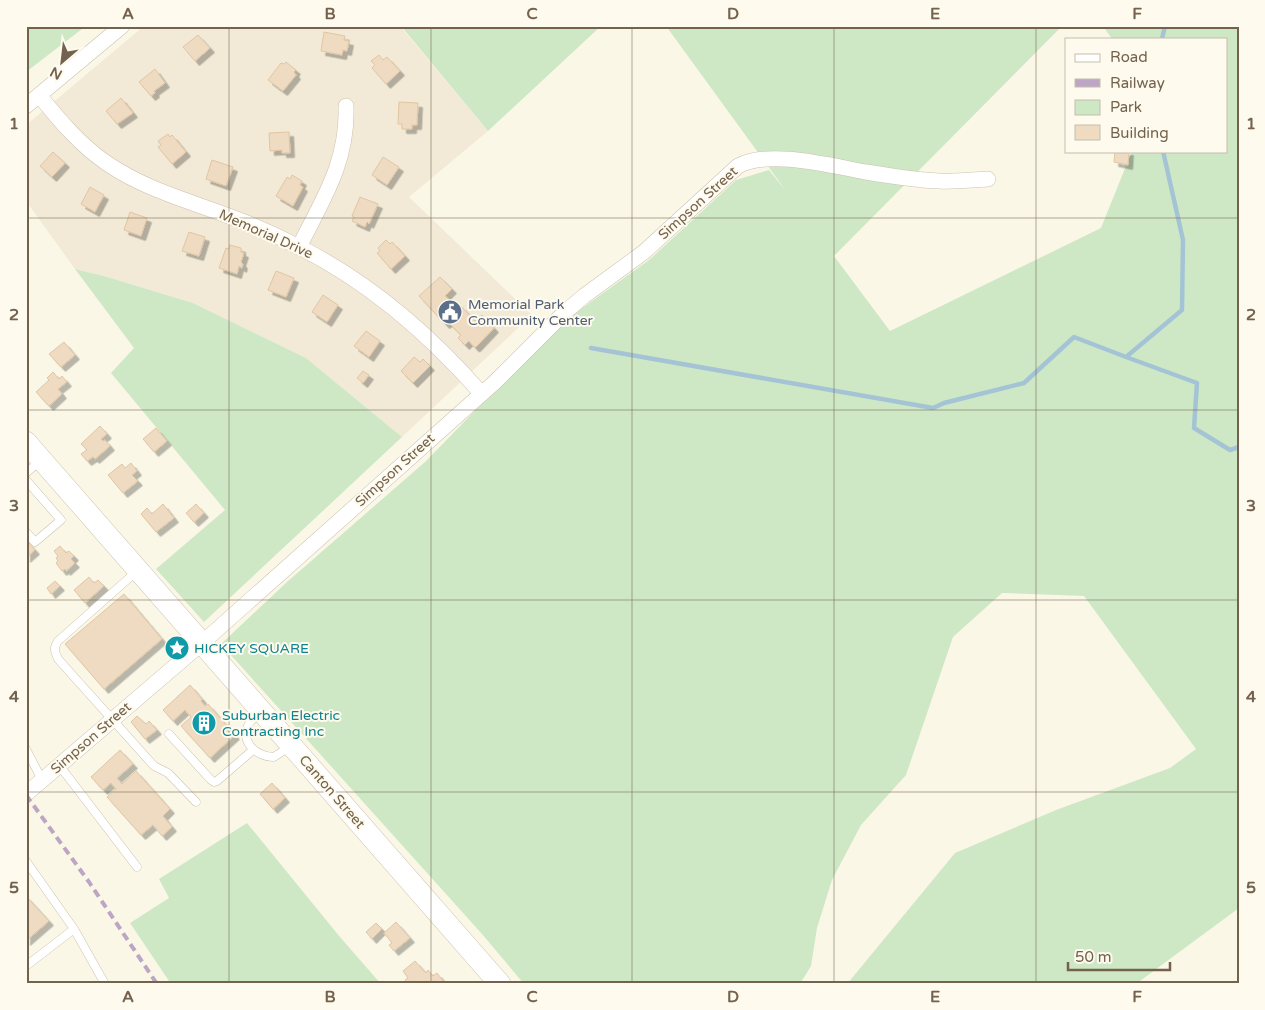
<svg xmlns="http://www.w3.org/2000/svg" width="1265" height="1010" font-family="'Varela Round',sans-serif">
  <style>
    .residential { fill: #f2ead6 }
    .green { fill: #cee8c6 }
    .lines { fill: none; stroke-linecap: round; stroke-linejoin: round }
    .stream { stroke: #a4c4d5; stroke-width: 4.5 }
    .building { fill: #efdbc1; stroke: #e0c5a2; filter: url(#shadow) }
    .service-casing { stroke: #ccc1ae; stroke-width: 9 }
    .minor-casing { stroke: #ccc1ae; stroke-width: 16 }
    .secondary-casing { stroke: #cfc2ab; stroke-width: 22 }
    .service { stroke: #fff; stroke-width: 8 }
    .minor { stroke: #fff; stroke-width: 15 }
    .secondary { stroke: #fff; stroke-width: 21 }
    .rail { stroke: #bca6c4; stroke-width: 4; stroke-dasharray: 8 5; stroke-linecap: butt }
    .grid { fill: none; stroke: #73624d; stroke-width: 1; stroke-opacity: 0.55 }
    .labels { text-anchor: middle; dominant-baseline: central; stroke-width: 4; stroke-linejoin: round; paint-order: stroke }
    .street-label { font-size: 14px; fill: #73624d; stroke: #fefaed }
    .service-label { font-size: 14px; fill: #4e5e75; stroke: #fefaed; text-anchor: start }
    .culture-label { font-size: 14px; fill: #0d838f; stroke: #fefaed; text-anchor: start }
    .neatline { fill: none; stroke: #73624d; stroke-width: 2 }
    .grid-label { font-size: 16px; text-anchor: middle; font-weight: bold; fill: #73624d }
  </style>
  <defs>
    <filter id="shadow"><feDropShadow dx="4.5" dy="4.5" stdDeviation="0" flood-color="#0004"/></filter>
  </defs>
  <rect width="100%" height="100%" fill="#fbf7e7"/>
  <path class="residential" d="M144 26H400L488 131 409 197 532 315 402 437 306 358 193 303 104 276 75 269 26 201V125Z"/>
  <path class="green" d="M26 26H86L26 72Z
    M401 26H601L488 131Z
    M666 26H1062L834 256 890 331 1101 228 1132 151H1226V39H1112L1103 26H1239V908L1136 984H847L955 853 1056 810 1170 768 1196 749 1084 596 1002 593 953 637 906 775 861 825 832 880 817 928 811 966 800 984H720L709 981 706 984H524L482 934 221 644 287 582 425 462 499 386 574 314 649 260 736 180 769 170 786 191Z
    M75 269 104 276 193 303 306 358 402 437 204 622 156 569 225 510 111 373 134 348Z
    M247 823 340 937 381 984H171L130 923 169 898 159 879Z"/>
  <g class="lines">
    <path class="stream" d="M1162 39 1165 26
      M1163 151 1183 240 1182 310 1126 357 1197 383 1194 428 1230 450 1239 447
      M591 348 933 408 944 403 1024 383 1074 337 1126 357"/>
  </g>
  <path class="building" d="M324 32 345 36 344 40 349 41 347 51 343 50 342 55 321 51Z
    M198 35 210 48 195 61 183 47Z
    M379 55 383 60 387 57 400 71 386 84 372 68 375 65 371 61Z
    M286 62 296 70 294 72 296 75 283 91 268 80 281 63 284 64Z
    M155 69 165 83 154 91 155 93 151 96 139 82Z
    M121 98 133 113 117 124 106 111Z
    M399 102 418 103 417 125H412V129H402V124H398Z
    M289 132 290 153H282V150L270 151 269 133Z
    M168 134 170 137 172 135 186 152 172 164 158 147 161 145 158 141Z
    M1115 151H1129L1128 165 1114 162Z
    M53 152 65 163 52 177 40 166Z
    M383 157 399 167 387 185 372 175Z
    M212 160 233 167 226 186 206 179Z
    M292 175 302 181 300 185 303 187 293 206 276 196 287 177 290 179Z
    M90 187 104 195 95 212 81 204Z
    M360 197 378 204 369 224 367 222 365 227 352 221 354 217 352 216Z
    M130 212 147 218 141 236 124 230Z
    M189 232 205 237 199 256 182 251Z
    M386 240 390 244 392 242 405 256 391 269 377 253 380 251 378 248Z
    M230 245 241 248V252L244 253 241 262 243 264 242 268 239 266 237 274 219 268 226 248 229 249Z
    M276 271 294 278 286 297 268 290Z
    M440 277 452 289 445 296 459 309 461 306 475 321 482 315 494 328 476 347H474L469 341 465 345 458 338 461 335 448 322 445 324 419 296Z
    M323 295 338 305 327 322 312 312Z
    M366 331 380 341 369 357 354 346Z
    M64 342 75 355 61 367 49 354Z
    M414 357 420 362 423 359 430 366 413 383 401 371Z
    M363 371 369 375 363 383 357 378Z
    M53 372 59 379 62 376 67 382 58 389 62 394 49 406 36 392 49 380 47 378Z
    M100 426 107 434 101 439 103 441 105 440 110 446 95 459 93 457 87 461 81 454 87 450 81 444Z
    M156 428 167 441 154 452 143 439Z
    M131 463 137 471 132 475 138 481 123 493 108 475 122 464 125 468Z
    M163 504 174 518 156 532 141 514 147 508 152 514Z
    M196 504 204 513 194 522 186 513Z
    M28 542 35 550 26 558V543Z
    M60 546 66 553 69 551 74 556 71 559 75 563 66 571 65 569 62 571 56 563 58 561 56 558 58 556 54 551Z
    M89 577 94 583 98 580 104 586 85 603 74 590Z
    M55 581 60 586 51 594 47 588Z
    M124 594 162 639 104 689 65 644Z
    M190 685 202 699 201 701 205 706 208 704 235 735 210 758 181 726 191 717 185 710 173 721 163 710Z
    M137 716 146 724 149 721 157 730 145 739 131 722Z
    M120 750 133 764 117 778 122 784 136 771 170 809 163 816 172 827 162 836 153 825 141 835 107 797 116 789 111 783 103 790 91 777Z
    M272 783 285 798 273 809 260 794Z
    M26 896 49 921 26 941Z
    M396 922 410 938 394 951 389 945 392 943 384 933Z
    M376 923 382 929 372 939 366 932Z
    M415 961 426 973 428 970 433 976 437 973 445 983 418 984 416 981 413 984H408L405 980 408 978 403 971Z"/>
  <g class="lines">
    <defs>
      <path id="service" d="M26 473 40 461
        M26 480 61 520 35 542 26 532
        M137 571 58 641C53 648 55 652 58 659L154 766 168 773 196 802
        M261 713C258 715 254 718 251 721 237 739 255 757 274 757L289 747
        M169 734 211 780 214 782 217 781 253 750
        M26 749 42 780
        M59 765 137 867
        M26 861 74 929 105 984
        M26 966 74 929"/>
      <path id="minor" d="M39 95C59 120 81 146 108 164 145 189 186 200 226 215 251 224 276 235 299 247 369 282 430 335 481 393
        M26 106 122 26
        M299 247C323 199 348 162 346 106
        M26 794 202 643 495 382 564 313 584 296 644 252 738 166C769 149 832 166 866 172 890 176 915 180 939 181 955 182 972 180 988 179"/>
      <path id="secondary" d="M26 442 500 984"/>
    </defs>
    <use href="#service" class="service-casing"/>
    <use href="#minor" class="minor-casing"/>
    <use href="#secondary" class="secondary-casing"/>
    <use href="#service" class="service"/>
    <use href="#minor" class="minor"/>
    <use href="#secondary" class="secondary"/>
    <path class="rail" d="M26 795 89 882 157 984"/>
  </g>
  <path class="grid" d="M229 26V984M431 26V984M632 26V984M834 26V984M1036 26V984M26 218H1239M26 410H1239M26 600H1239M26 792H1239"/>
  <defs>
    <symbol id="civic-disc" viewBox="-11 -11 22 22"><circle r="9.5" fill="#5c6f8a" stroke="#fefaed"/><path d="M-.6-6.5H3V-4.5H.6V-3L4-1V1h2V6H-6V1h2V-1L-.6-3ZM-1.2 2.5V6h2.4V2.5Z" fill="#fff"/></symbol>
    <symbol id="sight-disc" viewBox="-11 -11 22 22"><circle r="9.5" fill="#0f9aa8" stroke="#fefaed"/><path d="M0-6L1.8-2.2L6-1.7L2.9 1.2L3.7 5.4L0 3.3L-3.7 5.4L-2.9 1.2L-6-1.7L-1.8-2.2Z" fill="#fff"/></symbol>
    <symbol id="building-disc" viewBox="-11 -11 22 22"><circle r="9.5" fill="#0f9aa8" stroke="#fefaed"/><path d="M-4-6H4V6H1V3H-1V6H-4ZM-2.5-4.3h1.7v1.8h-1.7ZM.8-4.3h1.7v1.8H.8ZM-2.5-1h1.7V.8h-1.7ZM.8-1h1.7V.8H.8Z" fill="#fff"/></symbol>
  </defs>
  <g fill-rule="evenodd">
    <use href="#civic-disc" x="436" y="298" width="28" height="28"/>
    <use href="#sight-disc" x="163" y="634" width="28" height="28"/>
    <use href="#building-disc" x="190" y="709" width="28" height="28"/>
  </g>
  <g class="labels">
    <g class="street-label">
      <text transform="translate(698 203) rotate(-42)">Simpson Street</text>
      <text transform="translate(266 234) rotate(24)">Memorial Drive</text>
      <text transform="translate(395 470) rotate(-42)">Simpson Street</text>
      <text transform="translate(91 738) rotate(-41)">Simpson Street</text>
      <text transform="translate(332 792) rotate(49)">Canton Street</text>
    </g>
    <g class="service-label">
      <text x="468" y="304">Memorial Park<tspan x="468" dy="16">Community Center</tspan></text>
    </g>
    <g class="culture-label">
      <text x="194" y="648">HICKEY SQUARE</text>
      <text x="222" y="715">Suburban Electric<tspan x="222" dy="16">Contracting Inc</tspan></text>
    </g>
  </g>
  <rect width="1265" height="1010" fill="none" stroke="#fefaed" stroke-width="55"/>
  <rect x="1065" y="38" width="162" height="115" fill="#fefaed" stroke="#c6bdad"/>
  <rect x="1075" y="54" width="25" height="8" fill="#ffffff" stroke="#c6bdad"/>
  <text x="1110" y="62" font-size="15" fill="#73624d">Road</text>
  <rect x="1075" y="79" width="25" height="8" fill="#bca6c4" stroke="#c6bdad"/>
  <text x="1110" y="88" font-size="15" fill="#73624d">Railway</text>
  <rect x="1075" y="100" width="25" height="15" fill="#cee8c6" stroke="#c6bdad"/>
  <text x="1110" y="112" font-size="15" fill="#73624d">Park</text>
  <rect x="1075" y="125" width="25" height="15" fill="#efdbc1" stroke="#c6bdad"/>
  <text x="1110" y="138" font-size="15" fill="#73624d">Building</text>
  <g transform="translate(62 62) rotate(208)" stroke="#fefaed" stroke-width="4" paint-order="stroke">
  <path d="M0-4L9 19L0 12L-9 19Z" fill="#73624d"/>
  <text y="-8" font-size="14" font-weight="bold" text-anchor="middle" fill="#73624d">N</text>
  </g>
  <path d="M1068 962v8h102v-8" fill="none" stroke="#73624d" stroke-width="2.5"/>
  <text x="1075" y="962" font-size="15" fill="#73624d" stroke="#fefaed" stroke-width="4" paint-order="stroke">50 m</text>
  <rect x="28" y="28" width="1210" height="954" class="neatline"/>
  <g class="grid-label">
    <text x="128" y="19">A</text>
    <text x="330" y="19">B</text>
    <text x="532" y="19">C</text>
    <text x="733" y="19">D</text>
    <text x="935" y="19">E</text>
    <text x="1137" y="19">F</text>
    <text x="14" y="129">1</text>
    <text x="1251" y="129">1</text>
    <text x="14" y="320">2</text>
    <text x="1251" y="320">2</text>
    <text x="14" y="511">3</text>
    <text x="1251" y="511">3</text>
    <text x="14" y="702">4</text>
    <text x="1251" y="702">4</text>
    <text x="14" y="893">5</text>
    <text x="1251" y="893">5</text>
    <text x="128" y="1002">A</text>
    <text x="330" y="1002">B</text>
    <text x="532" y="1002">C</text>
    <text x="733" y="1002">D</text>
    <text x="935" y="1002">E</text>
    <text x="1137" y="1002">F</text>
  </g>
</svg>
